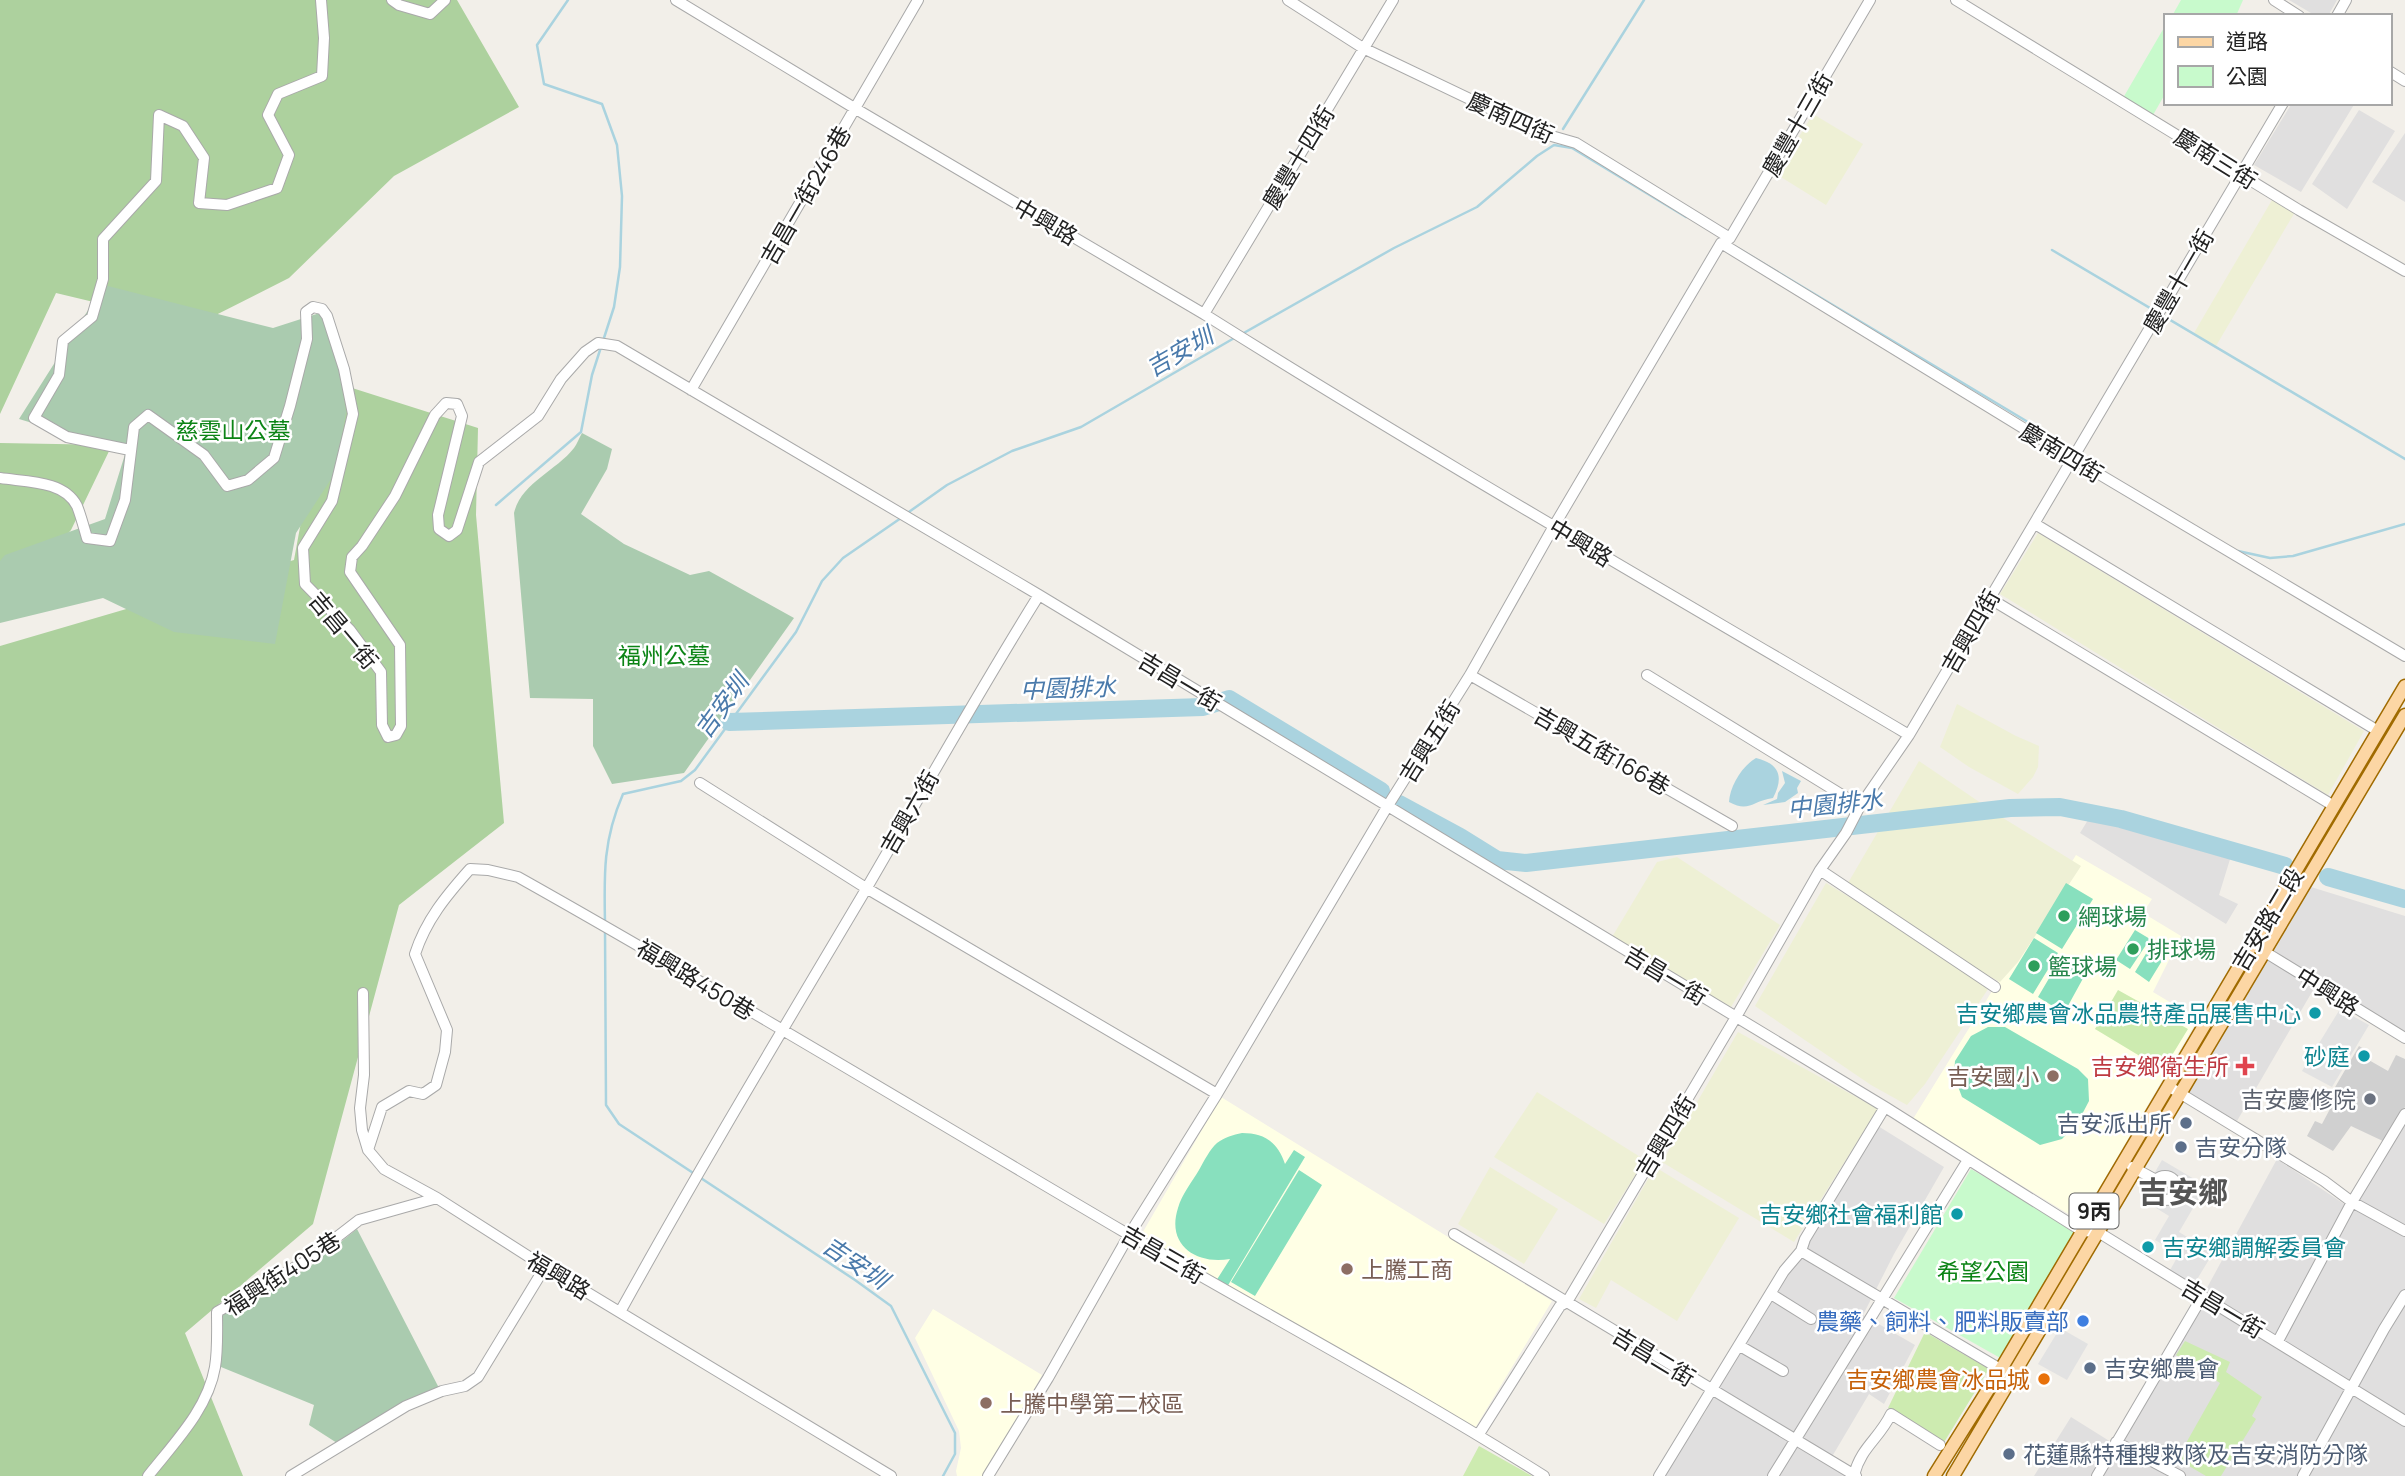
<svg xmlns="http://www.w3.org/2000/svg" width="2405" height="1476" font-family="Manrope,'Noto Sans TC',sans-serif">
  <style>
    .residential { fill: #e0dfdf }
    .education { fill: #ffffe5 }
    .religious { fill: #d0d0d0 }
    .farmland { fill: #eef0d5 }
    .grass { fill: #cdebb0 }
    .forest { fill: #add19e }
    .cemetery { fill: #aacbaf }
    .park { fill: #c8facc }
    .pitch { fill: #88e0be }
    .parking { fill: #e2e2e2 }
    .water { fill: #aad3df }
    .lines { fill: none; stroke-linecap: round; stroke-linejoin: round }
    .stream { stroke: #aad3df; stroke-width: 2.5 }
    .river { stroke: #aad3df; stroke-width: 18 }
    .minor-casing { stroke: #a9a9a9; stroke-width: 12 }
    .major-casing { stroke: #a06b00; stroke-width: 15 }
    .minor { stroke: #fff; stroke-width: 10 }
    .major { stroke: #fcd6a4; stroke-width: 12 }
    .leisure-dot { fill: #2e9e5b; stroke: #fff; stroke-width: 2.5 }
    .culture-dot { fill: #0f9aa8; stroke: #fff; stroke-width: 2.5 }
    .health-dot { fill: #e0444e; stroke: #fff; stroke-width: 2.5 }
    .education-dot { fill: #8d6e63; stroke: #fff; stroke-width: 2.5 }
    .worship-dot { fill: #6b7280; stroke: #fff; stroke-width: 2.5 }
    .service-dot { fill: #5c6f8a; stroke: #fff; stroke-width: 2.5 }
    .shop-dot { fill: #3f7fe0; stroke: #fff; stroke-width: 2.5 }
    .food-dot { fill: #e8710a; stroke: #fff; stroke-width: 2.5 }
    .labels { text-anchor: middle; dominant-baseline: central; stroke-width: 5; stroke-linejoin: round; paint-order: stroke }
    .shield { fill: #fff; stroke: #646464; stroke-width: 2 }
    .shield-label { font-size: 21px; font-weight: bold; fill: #222 }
    .street-label { font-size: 23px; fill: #222; stroke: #fff }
    .park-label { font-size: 23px; fill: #0c8416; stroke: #fff }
    .leisure-label { font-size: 23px; fill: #27864d; stroke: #fff; text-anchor: start }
    .culture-label { font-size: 23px; fill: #0d838f; stroke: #fff; text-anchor: end }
    .health-label { font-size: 23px; fill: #be3a42; stroke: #fff; text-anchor: end }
    .education-label { font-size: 23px; fill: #785e54; stroke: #fff; text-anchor: start }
    .worship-label { font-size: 23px; fill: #5b616d; stroke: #fff; text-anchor: end }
    .service-label { font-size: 23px; fill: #4e5e75; stroke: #fff; text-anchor: start }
    .shop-label { font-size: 23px; fill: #366cbe; stroke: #fff; text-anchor: end }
    .food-label { font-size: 23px; fill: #c56008; stroke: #fff; text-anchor: end }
    .water-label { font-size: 24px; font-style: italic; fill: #4a7aab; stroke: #fff }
    .district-label { font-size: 30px; font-weight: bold; fill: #555; stroke: #fff }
  </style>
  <rect width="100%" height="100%" fill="#f2efe9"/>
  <path class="residential" d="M2289 0H2337L2328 16H2316Z
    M2292 103H2355L2301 192 2254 165Z
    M2359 110 2395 131 2347 209 2312 184Z
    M2405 133V202L2372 182Z
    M2091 815 2160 832 2231 856 2219 895 2238 904 2226 924 2080 833Z
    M2311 887 2405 916V1033L2316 985 2237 1121 2187 1092 2271 956Z
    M2405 1119V1476H2034L2071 1417 2111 1442 2202 1297 2277 1159 2353 1210Z
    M1878 1126 1944 1167 1894 1254 1863 1315 1915 1345 1884 1404 1869 1394 1830 1460 1856 1476H1662L1706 1411 1713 1391Z"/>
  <path class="education" d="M2076 855 2152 899 2143 913 2181 936 2153 992 2198 1019 2080 1221 1913 1119Z
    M1221 1097 1552 1301 1472 1433 1140 1237Z
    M933 1309 1042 1375 985 1476H957L956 1471 961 1448 959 1431 915 1338Z"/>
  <path class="religious" d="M2359 1046 2370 1053 2367 1059 2388 1071 2396 1055 2405 1059V1107L2385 1142 2351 1126 2333 1151 2307 1136 2315 1121 2322 1124 2339 1092 2334 1089Z"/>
  <path class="farmland" d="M1813 114 1863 144 1826 205 1776 174Z
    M2272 200 2295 212 2216 346 2194 333Z
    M2038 533 2364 731 2328 795 2000 594Z
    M1957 704 2016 736 2039 746 2038 767 2033 777 2018 794 1969 767 1940 747Z
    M1919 761 2003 818 2081 866 2018 962 2000 982 1964 963 1848 883Z
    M1677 857 1780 925 1731 1007 1612 937 1657 862Z
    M1826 883 1924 942 1988 989 1925 1084 1907 1105 1871 1085 1755 1006Z
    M1738 1032 1878 1109 1794 1242 1662 1162Z
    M1537 1092 1645 1160 1604 1224 1494 1157Z
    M1490 1167 1558 1209 1524 1264 1458 1224Z
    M1655 1167 1739 1218 1677 1321 1611 1280 1596 1308 1579 1299Z"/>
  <path class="grass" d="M2118 990 2188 1029 2163 1070 2095 1029Z
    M1925 1332 1989 1369 1943 1444 1888 1408Z
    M2185 1341 2230 1362 2226 1372 2262 1397 2252 1416 2256 1419 2221 1476H2206L2177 1459 2220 1383 2176 1355Z
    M1479 1446 1532 1476H1463Z"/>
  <path class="forest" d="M0 0H457L519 107 394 176 289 278 194 326 56 293 0 414Z
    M327 380 478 428 476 515 504 823 399 905 313 1224 185 1333 243 1476H0V646L294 560Z
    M0 443 112 445 71 530 0 608Z"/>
  <path class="cemetery" d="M104 285 273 328 329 310 346 412 335 473 296 533 275 644 174 632 103 598 0 623V561L5 555 105 519 126 451 19 419Z
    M582 433 612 449 607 469 581 514 624 544 690 575 709 571 794 618 684 773 612 784 593 746V699L530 698 514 513C521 483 556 471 574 448 577 444 579 438 582 433Z
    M357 1229 439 1388 337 1443 309 1425 314 1405 221 1367C220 1350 216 1325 225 1311L308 1268Z"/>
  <path class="park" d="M2181 0H2243L2236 16H2172Z
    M2165 26V94L2153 115 2123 98Z
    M1971 1169 2078 1232 2002 1359 1894 1298Z"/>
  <path class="pitch" d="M2066 883 2093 899 2062 949 2036 933Z
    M2135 930 2150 939 2130 969 2116 960Z
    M2034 938 2058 953 2033 994 2009 979Z
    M2153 942 2168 951 2149 982 2135 972Z
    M2061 958 2086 973 2064 1013 2038 997Z
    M1988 1027H2005L2078 1069 2088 1079 2089 1101 2078 1122 2062 1139 2040 1145 1962 1097 1954 1076 1955 1061 1971 1036Z
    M1242 1133C1264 1133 1278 1142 1285 1164L1294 1150 1305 1157 1227 1287 1216 1281 1230 1259C1196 1265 1166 1245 1178 1208 1182 1194 1192 1182 1199 1170 1204 1161 1210 1149 1217 1143 1225 1137 1233 1135 1242 1133Z
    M1299 1170 1322 1185 1255 1296 1231 1282Z"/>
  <path class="parking" d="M2340 1009 2369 1025 2332 1087 2302 1071Z
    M2162 1160 2206 1186 2179 1232 2213 1253 2193 1286 2169 1272 2179 1254 2155 1240 2169 1216 2140 1198Z
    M2060 1328 2088 1344 2067 1380 2038 1364Z"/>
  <path class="water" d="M1756 758C1780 764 1784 777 1773 798 1752 801 1749 813 1729 802 1730 786 1742 766 1756 758Z
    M1782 771 1801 781 1797 788 1798 793 1785 802 1763 805 1777 799 1778 793 1785 783Z"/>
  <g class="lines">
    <path class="stream" d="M568 0 537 45 544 84 602 104 617 145 622 196 620 267 614 307 603 341
      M1563 129 1644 0
      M1736 247 2073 449
      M2052 250 2405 459
      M1242 334 1394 248 1477 207 1537 156 1554 145 1572 148 1686 217
      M496 505 581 432 592 375 601 347
      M906 514 947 485 1012 451 1081 427 1236 337
      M2238 551 2270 558 2293 556 2405 524
      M605 923C604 874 603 840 623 794L681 781 695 770 796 632 822 581 843 558 901 518
      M605 929 606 1105 619 1124 855 1280 891 1306 955 1433V1454L943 1476"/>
    <path class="river" d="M729 722 1203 707 1229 699 1381 791
      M1399 804 1460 837 1497 860 1526 863 2010 808 2060 807 2121 819 2285 866
      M2328 877 2405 899"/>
    <defs>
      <path id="minor" d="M392 0 399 5 430 14 445 0
        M676 0 856 109 1204 314C1436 460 1674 596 1909 735
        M1288 0 1363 48 1541 133 1576 143 1730 238
        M1956 0 2299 210 2405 271
        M2274 0 2299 16
        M2337 16 2346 0
        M2389 71 2405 81
        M1727 240 1730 238 1870 0
        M1721 243 2072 458 2405 656
        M1204 314 1393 0
        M691 390 918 0
        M130 450 67 437 34 418 59 375 63 341 92 317 103 279V239L156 181 159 115 183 126 204 158 199 203 227 205 277 188 289 155 268 115 278 94 322 76 324 38 321 0
        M0 478C25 482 64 480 77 506 81 516 84 528 87 538L110 541 125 500 134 427 148 415 204 455 227 486 248 480 274 458 290 406 307 339 306 312 313 307 322 309 327 316 344 369 353 414 332 501 303 548 305 584 350 630 381 672 382 725 388 737 396 735 401 726 400 645 350 572 352 557 362 546 395 496 435 415 446 403 457 404 462 416 438 515 439 529 449 536 457 530 479 462 538 416 561 379 585 352 598 343 617 346 1039 595 1885 1107 2082 1231 2098 1232 2405 1421
        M2035 524 2378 731
        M1989 598 2334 806
        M1470 675 1732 826
        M1647 675 1860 806
        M700 783 866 888 1217 1094
        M1820 870 1995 987
        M2252 944 2405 1038
        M363 993 364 1075 360 1108 362 1130 368 1150 384 1169 437 1198 545 1267 891 1476
        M2168 1086 2324 1181 2352 1202 2405 1231
        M1885 1107 1805 1239 1801 1251 2007 1373
        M368 1150 382 1107 409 1091 423 1094 436 1085 445 1052 447 1030 415 954C426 920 446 896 470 869L488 870 518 877C723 992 923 1114 1126 1233 1265 1314 1408 1390 1544 1476
        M2132 1167 2156 1180
        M2153 1188a12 12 0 1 1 24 0a12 12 0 1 1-24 0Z
        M1454 1234 1856 1476
        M1771 1294 1811 1319
        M620 1312C698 1171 780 1034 862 896 921 795 977 694 1039 595
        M2278 1341 2352 1202 2405 1114
        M1740 1346 1783 1371
        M1479 1434 1560 1306 1567 1302 1736 1017 1820 870 1846 833 1860 806 1909 735 2283 103
        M2116 1442 2180 1476
        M1854 1475C1861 1447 1879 1439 1891 1414L1940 1445
        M148 1476C174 1443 208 1409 215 1367 218 1349 217 1330 217 1312L306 1261 359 1220 437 1198
        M291 1476 406 1406 442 1391 465 1386 478 1377 545 1267
        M988 1476 1048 1378 1129 1235 1217 1094 1387 807 1470 675 1554 526 1721 243
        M1659 1476 1784 1271 1801 1251
        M1773 1476 1968 1160
        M2097 1476 2202 1297
        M2303 1476 2384 1329 2405 1295"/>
      <path id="major" d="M1934 1476 2001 1369 2405 686
        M1953 1476 2405 715"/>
    </defs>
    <use href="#minor" class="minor-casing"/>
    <use href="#major" class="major-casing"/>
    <use href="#minor" class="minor"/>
    <use href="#major" class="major"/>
  </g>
  <g class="leisure-dot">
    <circle cx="2064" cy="916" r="7"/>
    <circle cx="2133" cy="949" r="7"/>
    <circle cx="2034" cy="966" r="7"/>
  </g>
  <g class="culture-dot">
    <circle cx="2315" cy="1013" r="7"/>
    <circle cx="2364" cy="1056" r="7"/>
    <circle cx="1957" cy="1214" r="7"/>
    <circle cx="2148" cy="1247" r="7"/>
  </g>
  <path class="health-dot" d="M2241.5 1055.5h7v7h7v7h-7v7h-7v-7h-7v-7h7z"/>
  <g class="education-dot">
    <circle cx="2053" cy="1076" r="7"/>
    <circle cx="1347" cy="1269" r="7"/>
    <circle cx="986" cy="1403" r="7"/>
  </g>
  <circle class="worship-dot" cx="2370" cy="1099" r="7"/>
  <g class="service-dot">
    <circle cx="2186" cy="1123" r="7"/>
    <circle cx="2181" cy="1147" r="7"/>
    <circle cx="2090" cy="1368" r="7"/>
    <circle cx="2009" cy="1454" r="7"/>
  </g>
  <circle class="shop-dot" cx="2083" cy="1321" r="7"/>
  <circle class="food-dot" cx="2044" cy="1379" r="7"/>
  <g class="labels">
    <rect class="shield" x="2069.5" y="1193.5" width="49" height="35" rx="5"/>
    <g class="shield-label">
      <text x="2094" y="1211">9丙</text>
    </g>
    <g class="street-label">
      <text transform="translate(1511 117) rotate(24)">慶南四街</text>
      <text transform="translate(1797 124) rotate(-60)">慶豐十三街</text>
      <text transform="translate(1298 157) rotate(-59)">慶豐十四街</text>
      <text transform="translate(2216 158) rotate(32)">慶南三街</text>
      <text transform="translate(805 195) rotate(-60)">吉昌一街246巷</text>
      <text transform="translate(1046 221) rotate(30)">中興路</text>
      <text transform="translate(2178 281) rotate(-60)">慶豐十一街</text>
      <text transform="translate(2062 452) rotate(31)">慶南四街</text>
      <text transform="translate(1581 542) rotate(31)">中興路</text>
      <text transform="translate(344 630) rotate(50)">吉昌一街</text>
      <text transform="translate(1970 631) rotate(-60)">吉興四街</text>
      <text transform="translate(1180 681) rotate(31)">吉昌一街</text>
      <text transform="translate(1429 741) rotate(-58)">吉興五街</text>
      <text transform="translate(1602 750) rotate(30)">吉興五街166巷</text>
      <text transform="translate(909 812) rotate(-60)">吉興六街</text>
      <text transform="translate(2267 919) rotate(-59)">吉安路二段</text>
      <text transform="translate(1666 975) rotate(31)">吉昌一街</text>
      <text transform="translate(696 979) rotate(31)">福興路450巷</text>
      <text transform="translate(2328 991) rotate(32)">中興路</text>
      <text transform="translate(1665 1136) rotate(-59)">吉興四街</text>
      <text transform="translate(1163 1254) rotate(30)">吉昌三街</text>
      <text transform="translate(282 1273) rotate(-33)">福興街405巷</text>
      <text transform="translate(559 1275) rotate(31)">福興路</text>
      <text transform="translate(2223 1308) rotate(31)">吉昌一街</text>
      <text transform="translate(1654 1356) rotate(31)">吉昌二街</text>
    </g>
    <g class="park-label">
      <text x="233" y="430">慈雲山公墓</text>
      <text x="664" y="655">福州公墓</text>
      <text x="1983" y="1271">希望公園</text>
    </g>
    <g class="leisure-label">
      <text x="2078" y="916">網球場</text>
      <text x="2147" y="949">排球場</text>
      <text x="2048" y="966">籃球場</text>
    </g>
    <g class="culture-label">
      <text x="2301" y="1013">吉安鄉農會冰品農特產品展售中心</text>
      <text x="2350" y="1056">砂庭</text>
      <text x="1943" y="1214">吉安鄉社會福利館</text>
      <text x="2162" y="1247" text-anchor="start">吉安鄉調解委員會</text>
    </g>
    <g class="health-label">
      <text x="2229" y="1066">吉安鄉衛生所</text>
    </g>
    <g class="education-label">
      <text x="2039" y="1076" text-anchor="end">吉安國小</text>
      <text x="1361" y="1269">上騰工商</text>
      <text x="1000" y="1403">上騰中學第二校區</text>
    </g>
    <g class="worship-label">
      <text x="2356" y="1099">吉安慶修院</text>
    </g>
    <g class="service-label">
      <text x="2172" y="1123" text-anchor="end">吉安派出所</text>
      <text x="2195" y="1147">吉安分隊</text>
      <text x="2104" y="1368">吉安鄉農會</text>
      <text x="2023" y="1454">花蓮縣特種搜救隊及吉安消防分隊</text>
    </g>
    <g class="shop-label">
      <text x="2069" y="1321">農藥、飼料、肥料販賣部</text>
    </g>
    <g class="food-label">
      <text x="2030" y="1379">吉安鄉農會冰品城</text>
    </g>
    <g class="water-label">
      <text transform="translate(1179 351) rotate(-30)">吉安圳</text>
      <text transform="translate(1068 687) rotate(-2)">中園排水</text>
      <text transform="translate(721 705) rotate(-54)">吉安圳</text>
      <text transform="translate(1835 803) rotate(-6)">中園排水</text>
      <text transform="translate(856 1262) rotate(34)">吉安圳</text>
    </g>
    <g class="district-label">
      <text x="2183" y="1191">吉安鄉</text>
    </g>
  </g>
  <rect x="2164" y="14" width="228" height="91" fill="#ffffff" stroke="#a7a7a7" stroke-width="2"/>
  <rect x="2178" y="37" width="35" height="10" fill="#fcd6a4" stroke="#a7a7a7" stroke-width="2"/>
  <text x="2226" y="49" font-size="21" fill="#222222">道路</text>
  <rect x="2178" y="66" width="35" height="21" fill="#c8facc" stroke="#a7a7a7" stroke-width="2"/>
  <text x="2226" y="84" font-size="21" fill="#222222">公園</text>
</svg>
